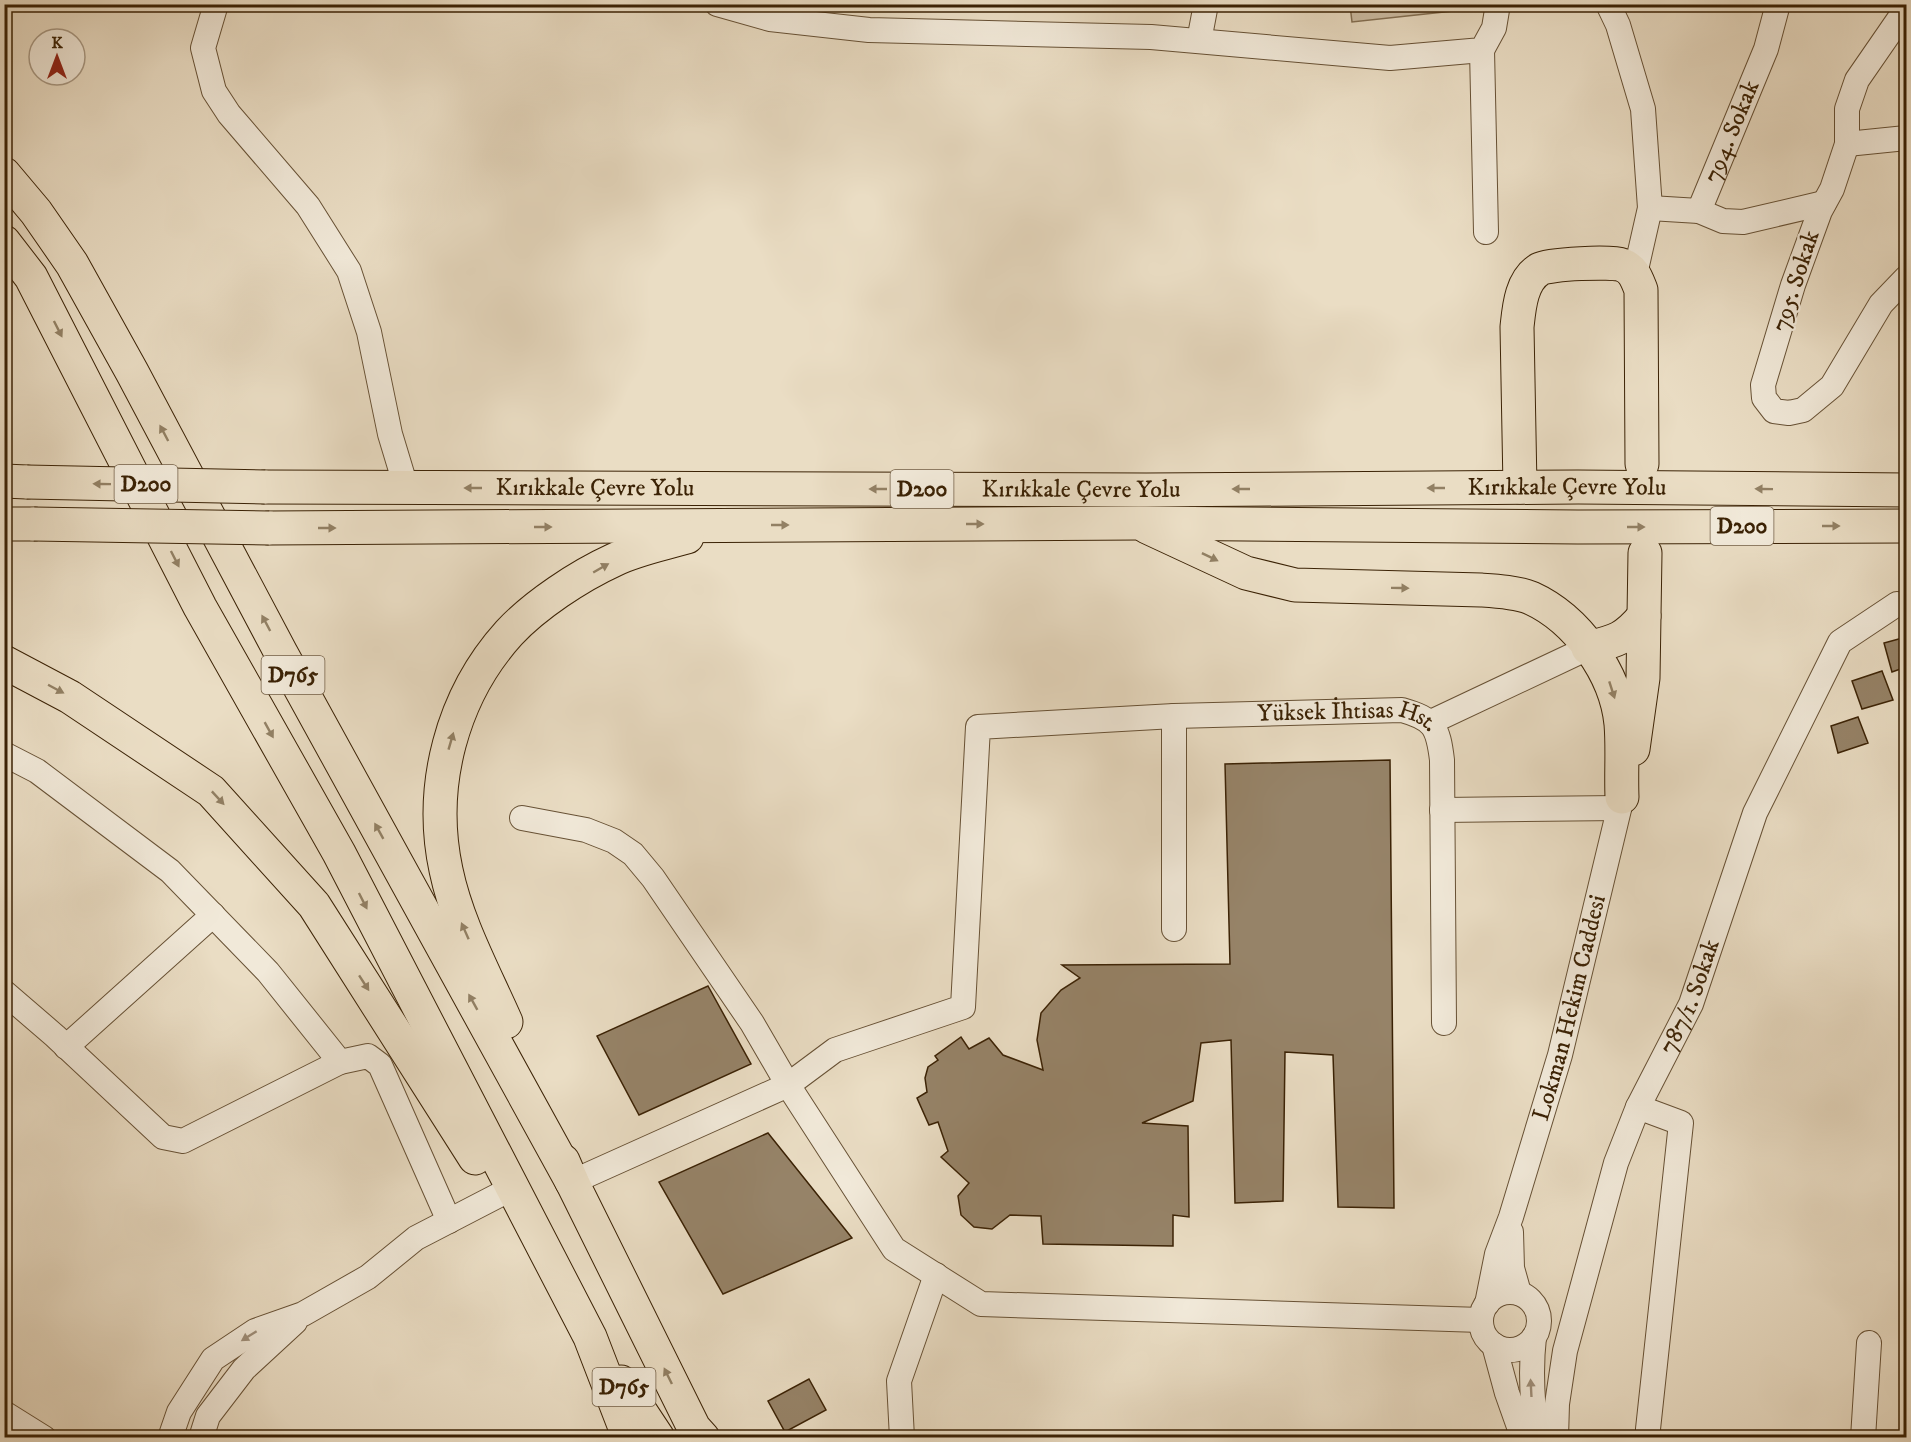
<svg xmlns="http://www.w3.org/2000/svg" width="1911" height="1442" font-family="'IM FELL DW Pica',serif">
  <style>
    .green { fill: #ccbda4; stroke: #847054; stroke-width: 1.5 }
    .building { fill: #968368; stroke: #3b2205; stroke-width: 1.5 }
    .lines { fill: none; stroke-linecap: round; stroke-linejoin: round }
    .minor-casing { stroke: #675135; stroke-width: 26 }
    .highway-casing { stroke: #3b2205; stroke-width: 35 }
    .minor { stroke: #f1e9d9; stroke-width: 24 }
    .highway { stroke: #eaddc4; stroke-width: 33 }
    .highway-bridge-casing { stroke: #3b2205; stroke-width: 35; stroke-linecap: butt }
    .highway-bridge { stroke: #eaddc4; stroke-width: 33 }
    .oneway { fill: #928064 }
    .oneway2 { fill: #9f8f7a }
    .labels { text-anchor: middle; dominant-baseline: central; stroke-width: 4.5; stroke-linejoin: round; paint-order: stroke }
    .shield { fill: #f1e9d9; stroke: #725e45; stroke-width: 1.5 }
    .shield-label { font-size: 22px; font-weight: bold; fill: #3b2205 }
    .street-label { font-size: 24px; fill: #3b2205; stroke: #f1e9d9 }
  </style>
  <rect width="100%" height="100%" fill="#eaddc4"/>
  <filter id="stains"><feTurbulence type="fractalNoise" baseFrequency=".00333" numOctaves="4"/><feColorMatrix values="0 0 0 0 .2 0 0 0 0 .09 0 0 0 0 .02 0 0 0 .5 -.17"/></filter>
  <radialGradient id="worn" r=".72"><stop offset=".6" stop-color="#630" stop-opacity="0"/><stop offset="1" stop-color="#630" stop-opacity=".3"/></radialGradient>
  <path class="green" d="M1350 5H1462V10L1352 22Z"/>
  <path class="building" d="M1906 637V667L1892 672 1884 643Z
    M1882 671 1893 700 1862 709 1852 681Z
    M1858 717 1868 743 1838 753 1831 726Z
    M1390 760 1394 1208 1338 1207 1333 1055 1285 1052 1283 1201 1235 1203 1231 1040 1201 1043 1193 1101 1142 1123 1188 1126 1189 1217 1173 1215V1246L1043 1244 1041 1216 1010 1215 992 1229 974 1227 961 1215 958 1196 969 1183 941 1157 948 1151 938 1122 929 1125 917 1098 927 1092 925 1078 928 1067 938 1060 935 1056 961 1037 969 1049 989 1038 1003 1055 1043 1070 1037 1040 1041 1013 1061 990 1080 978 1062 965 1230 964 1225 764Z
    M708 986 751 1064 639 1115 597 1036Z
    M768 1133 852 1238 723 1294 659 1182Z
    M809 1379 826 1410 785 1432 768 1401Z"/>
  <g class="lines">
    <defs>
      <g id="minor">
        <path d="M216 4 203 48 214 91 229 114 308 206 349 271 369 332 390 434 406 487"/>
        <path d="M717 4 770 19 869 30 1151 37 1390 58 1482 50 1494 28 1498 4"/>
        <path d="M1608 4 1618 25 1643 109 1650 208 1635 274"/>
        <path d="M1906 9 1857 80 1847 109V144L1832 189 1820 211 1793 285 1763 385 1764 398 1774 411 1789 413 1803 410 1832 386 1881 304 1906 278"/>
        <path d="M1199 41 1206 4"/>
        <path d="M1482 50 1486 232"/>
        <path d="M1847 144 1906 138"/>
        <path d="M1650 208 1699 211 1723 221 1743 222 1824 203"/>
        <path id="s1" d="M1699 211 1766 49 1778 4"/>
        <path d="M1431 722 1588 648"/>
        <path d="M4 754 37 771 170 871 268 972 340 1062 368 1056 380 1065 449 1221"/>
        <path d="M1442 810 1619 808"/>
        <path d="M522 818 586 830 614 841 633 854 653 878 752 1023 788 1085 894 1249 981 1304 1481 1320"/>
        <path d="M1174 929V716"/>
        <path d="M4 992 55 1036 163 1137 183 1141 340 1062"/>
        <path d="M66 1047 213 915"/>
        <path d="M1638 1107 1681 1123 1648 1429 1649 1438"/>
        <path id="s2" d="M572 1182 788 1085 835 1050 963 1007 978 727 1174 716 1402 710C1434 719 1438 727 1442 760L1444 1023"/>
        <path d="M1511 1232 1512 1268 1519 1293"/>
        <circle cx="1510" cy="1321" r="29"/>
        <path id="s3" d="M1487 1304 1497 1254 1511 1217 1560 1055 1622 797"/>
        <path d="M1534 1337C1530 1372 1532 1403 1537 1438"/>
        <path d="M1494 1345 1507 1393 1523 1438"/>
        <path d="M4 1413 44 1438"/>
        <path d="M170 1438 179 1412 213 1359 255 1331 303 1314 368 1277 416 1238 499 1195"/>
        <path d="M201 1438 208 1416 244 1369 295 1322"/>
        <path d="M902 1438 899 1381 936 1275"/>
        <path id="s4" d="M1556 1438 1557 1404 1565 1351 1616 1163 1638 1107 1691 1004 1755 813 1840 642 1897 604 1906 606"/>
        <path d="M1863 1438 1869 1343"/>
      </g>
      <g id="highway">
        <path d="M4 174 36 212 72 264 132 372 281 653 572 1182"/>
        <path d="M4 242 31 277 200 607 339 853 590 1337 629 1438"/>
        <path d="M4 481 27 482"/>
        <path id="s5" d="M265 487 1146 490 1578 487 1906 490"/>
        <path d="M1520 487 1517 327C1519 308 1521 280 1540 269 1549 264 1612 261 1622 265 1634 269 1637 280 1641 290L1642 464"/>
        <path d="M4 524H34"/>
        <path d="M1147 527 1246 573 1295 585 1481 590C1497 591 1516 592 1531 598 1577 619 1616 673 1621 724 1623 748 1621 773 1622 797"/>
        <path d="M269 528 1139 523 1578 527 1906 526"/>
        <path d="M1588 648C1616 641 1625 639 1644 616"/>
        <path d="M4 662 70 697 211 791 314 905 475 1158"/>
        <path d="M1633 749 1643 678 1645 553"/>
        <path d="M506 1022C484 972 457 923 446 870 428 786 452 696 509 633 535 605 579 576 614 560 637 549 663 544 687 537"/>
        <path d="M563 1161 572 1182 694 1428 703 1438"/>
        <path d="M621 1382 658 1438"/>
      </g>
    </defs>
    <use href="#minor" class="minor-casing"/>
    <use href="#highway" class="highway-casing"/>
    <use href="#minor" class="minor"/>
    <use href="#highway" class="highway"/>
    <defs>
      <path id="highway-bridge" d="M27 482 265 487
        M34 524 269 528"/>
    </defs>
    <use href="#highway-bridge" class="highway-bridge-casing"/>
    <use href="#highway-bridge" class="highway-bridge"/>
  </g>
  <defs><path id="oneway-solid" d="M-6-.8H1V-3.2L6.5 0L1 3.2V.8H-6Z" transform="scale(1.5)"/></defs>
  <g class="oneway">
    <use href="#oneway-solid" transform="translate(58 329) rotate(63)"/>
    <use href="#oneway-solid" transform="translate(164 433) rotate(-118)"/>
    <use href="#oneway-solid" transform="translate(102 484) rotate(-179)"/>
    <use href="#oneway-solid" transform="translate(473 488) rotate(-180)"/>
    <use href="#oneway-solid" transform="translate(1436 488) rotate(180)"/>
    <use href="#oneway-solid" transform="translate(878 489) rotate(-180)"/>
    <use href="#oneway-solid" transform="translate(1241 489) rotate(180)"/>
    <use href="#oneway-solid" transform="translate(1764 489) rotate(-179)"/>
    <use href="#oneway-solid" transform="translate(975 524)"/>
    <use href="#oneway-solid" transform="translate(780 525)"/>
    <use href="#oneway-solid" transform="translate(1831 526)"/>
    <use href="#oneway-solid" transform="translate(543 527)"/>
    <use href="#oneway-solid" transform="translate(1636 527)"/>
    <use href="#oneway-solid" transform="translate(327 528)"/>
    <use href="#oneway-solid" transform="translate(1210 557) rotate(26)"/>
    <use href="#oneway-solid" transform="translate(175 559) rotate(63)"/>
    <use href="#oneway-solid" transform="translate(601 568) rotate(-30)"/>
    <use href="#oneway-solid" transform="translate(1400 588) rotate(1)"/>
    <use href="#oneway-solid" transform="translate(266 623) rotate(-118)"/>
    <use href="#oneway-solid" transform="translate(56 689) rotate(28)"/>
    <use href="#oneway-solid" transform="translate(1612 690) rotate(72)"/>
    <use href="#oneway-solid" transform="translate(269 730) rotate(61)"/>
    <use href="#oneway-solid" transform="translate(451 741) rotate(-74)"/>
    <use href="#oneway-solid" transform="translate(218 798) rotate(47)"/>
    <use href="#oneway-solid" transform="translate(379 831) rotate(-119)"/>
    <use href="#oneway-solid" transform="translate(363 901) rotate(63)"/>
    <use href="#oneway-solid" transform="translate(465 931) rotate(-114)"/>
    <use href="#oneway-solid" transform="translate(364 983) rotate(57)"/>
    <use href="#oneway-solid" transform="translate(473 1002) rotate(-119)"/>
    <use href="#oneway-solid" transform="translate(668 1376) rotate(-116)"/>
  </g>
  <g class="oneway2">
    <use href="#oneway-solid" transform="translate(249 1336) rotate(148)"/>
    <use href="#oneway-solid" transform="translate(1531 1388) rotate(-93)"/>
  </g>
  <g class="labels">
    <g class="shield">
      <rect x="114.5" y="465" width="63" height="38" rx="4.5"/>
      <rect x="890.5" y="470" width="63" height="38" rx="4.5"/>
      <rect x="1710.5" y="507" width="63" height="38" rx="4.5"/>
      <rect x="261.5" y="656" width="63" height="38" rx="4.5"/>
      <rect x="592.5" y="1368" width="63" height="38" rx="4.5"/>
    </g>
    <g class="shield-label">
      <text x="146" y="484">D200</text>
      <text x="922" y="489">D200</text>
      <text x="1742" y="526">D200</text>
      <text x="293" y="675">D765</text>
      <text x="624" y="1387">D765</text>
    </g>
    <g class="street-label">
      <text stroke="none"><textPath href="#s1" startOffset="86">794. Sokak</textPath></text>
      <text transform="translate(1796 281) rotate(-72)">795. Sokak</text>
      <text stroke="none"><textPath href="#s5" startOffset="330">Kırıkkale Çevre Yolu</textPath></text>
      <text stroke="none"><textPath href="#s5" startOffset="1302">Kırıkkale Çevre Yolu</textPath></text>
      <text stroke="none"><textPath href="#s5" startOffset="816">Kırıkkale Çevre Yolu</textPath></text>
      <text stroke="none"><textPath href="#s2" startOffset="1082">Yüksek İhtisas Hst.</textPath></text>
      <text stroke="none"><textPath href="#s4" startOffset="465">787/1. Sokak</textPath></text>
      <text stroke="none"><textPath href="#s3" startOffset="308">Lokman Hekim Caddesi</textPath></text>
    </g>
  </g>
  <rect width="1911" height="1442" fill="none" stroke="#eaddc4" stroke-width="24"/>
  <rect x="6" y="6" width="1899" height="1430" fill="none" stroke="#3b2205" stroke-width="3"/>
  <rect x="12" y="12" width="1887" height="1418" fill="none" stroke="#3b2205" stroke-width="1.5"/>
  <g transform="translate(57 57)"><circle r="28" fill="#f1e9d9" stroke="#a89984" stroke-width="1.5"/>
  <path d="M0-4.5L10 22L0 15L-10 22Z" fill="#8f2418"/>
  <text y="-9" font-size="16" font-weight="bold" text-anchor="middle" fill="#3b2205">K</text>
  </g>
  <rect width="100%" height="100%" filter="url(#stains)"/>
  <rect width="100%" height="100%" fill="url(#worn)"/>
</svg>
